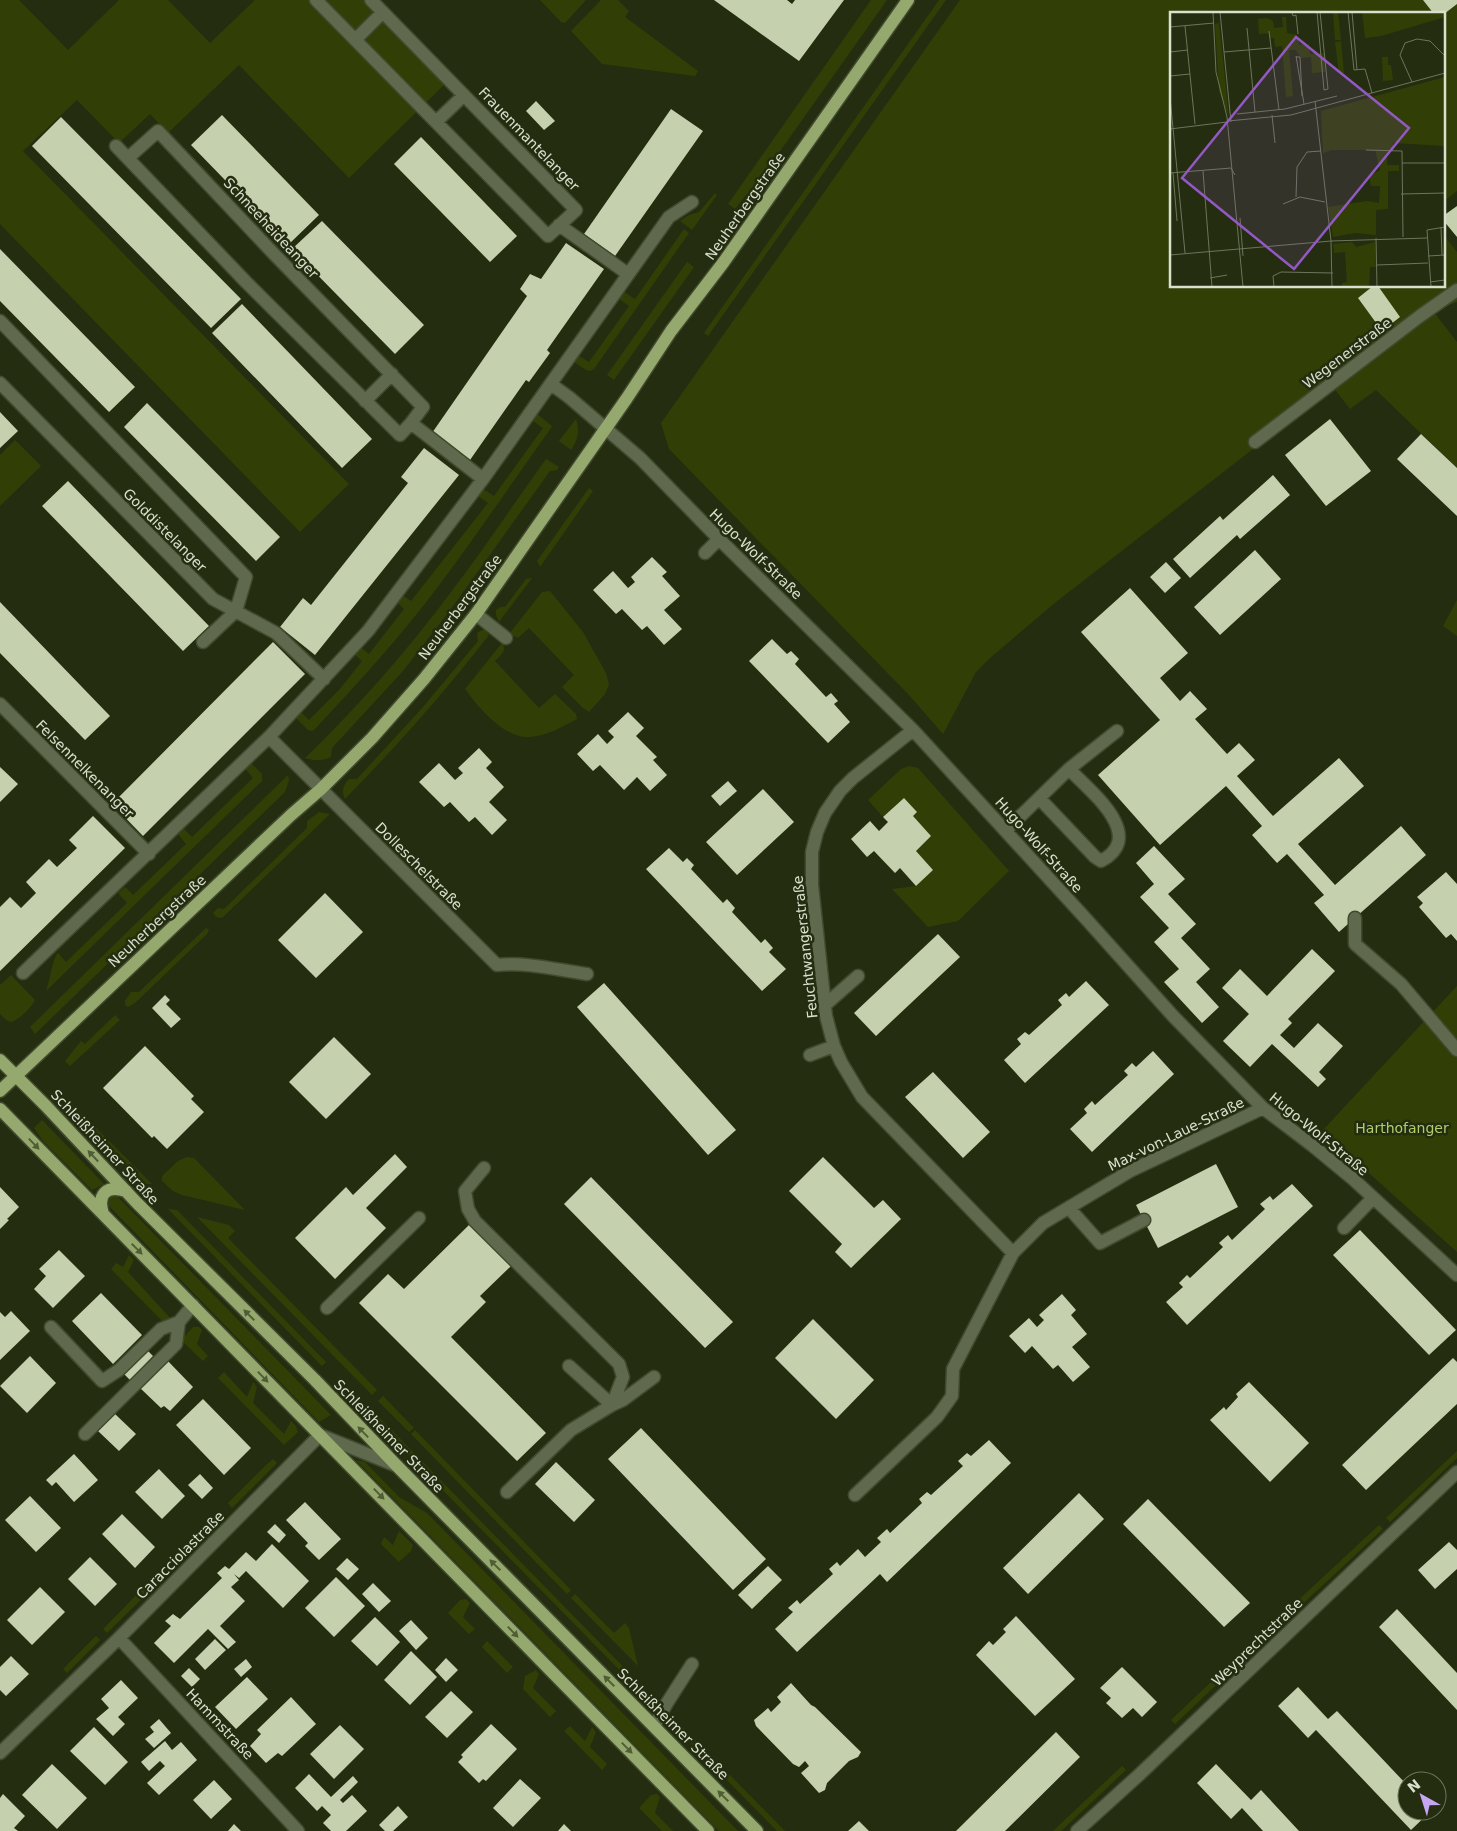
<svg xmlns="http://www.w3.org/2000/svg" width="1457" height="1831" font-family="'DejaVu Sans',sans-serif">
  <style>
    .green { fill: #313f06 }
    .building { fill: #c5d1ae }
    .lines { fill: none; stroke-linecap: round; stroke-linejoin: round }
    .minor-casing { stroke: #414a2e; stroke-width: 15 }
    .major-casing { stroke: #414a2e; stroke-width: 15 }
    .minor { stroke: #5f694d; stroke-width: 12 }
    .major { stroke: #95a86d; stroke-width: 12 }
    .oneway { fill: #515e35 }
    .labels { text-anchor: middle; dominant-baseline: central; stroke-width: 5; stroke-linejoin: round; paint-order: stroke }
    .street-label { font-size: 14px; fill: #dae0ce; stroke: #242d10 }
    .park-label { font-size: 14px; fill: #b0ce6c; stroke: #242d10 }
    .inset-road { fill: none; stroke: #6d755c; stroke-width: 1 }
    .view { fill: #9359c3; fill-opacity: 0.15; stroke: #9359c3; stroke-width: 2.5 }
    .inset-edge { fill: none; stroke: #dae0ce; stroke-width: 2.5 }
  </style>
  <rect width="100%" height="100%" fill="#242d10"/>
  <path class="green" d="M0 0H19L68 50 119 0H168L210 43 255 0H364L445 84 349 178 239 65 168 133 150 114 119 143 77 100 23 151 349 484 300 532 0 224Z
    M540 0H586L565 23 561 22Z
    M601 0H618L629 11 625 17 698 71 695 76 602 64 571 31Z
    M871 0H887L766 171 768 178 760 186 746 195 735 209 728 204Z
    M939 0H946L708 336 704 333Z
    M960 0H1457V191L1443 202V14H1171V286H1443V234L1457 252V302L1433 311 1457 342V468L1376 390 1350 409 1333 387 1056 602 991 657 976 672 943 734 909 695 669 449 661 423Z
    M715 193 717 195 692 230 680 221 689 215 699 212Z
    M684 229 689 233 594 369 590 371 586 370 574 362 579 356 589 362 629 306 619 299 624 292 635 299Z
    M687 262 694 267 614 380 607 375Z
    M537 414 552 426 551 428C514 480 478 533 440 584 402 635 359 682 315 729L312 731 308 730 295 717 300 711 309 720 340 689 362 661 353 653 359 646 369 654 404 609 395 600 401 594 411 601 488 503 478 496 483 489 494 496 543 428 533 421Z
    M576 419C580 432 578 439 571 450L559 441Z
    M15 440 41 466 0 506V455Z
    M546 459 559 467 557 470 550 471 451 609 403 671 332 748 331 757C322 761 315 761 305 758 358 707 407 651 451 592 484 549 514 503 546 459Z
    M589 488 593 491 540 567 537 561Z
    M532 578 499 622 496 615V610L500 607H505L526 579Z
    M550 591 583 632 606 673 609 684 605 694 589 712 583 708 562 687 574 675 529 628 518 638 509 634 542 592Z
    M1457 600V636L1443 626Z
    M482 630H485L489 635C444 693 396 747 345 799 341 791 343 785 349 779H357L423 707 478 641 477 633Z
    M502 643C508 651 500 655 495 661L539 708 555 694 576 714 577 719C562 727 546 736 529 737 505 739 478 707 465 689Z
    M250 762 262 774V781L46 991C50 981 52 959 58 953L66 962 127 903 118 893 125 887 133 895 186 844 178 834 184 829 192 837 253 778 244 767Z
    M909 766 918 768 1009 871 958 921 928 927 892 889 916 886 933 870 916 851 931 836 913 816 917 812 904 798 883 817 868 800 901 769Z
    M288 775 289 780 285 792 35 1034 30 1027Z
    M319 812 330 814 222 918 216 917 213 913 218 908 224 909 307 828V821Z
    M206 928 209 930 207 934 135 1003 128 1007 125 1005V1001L131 992H139Z
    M11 975 35 1000C31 1008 20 1019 11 1022L6 1020 0 1014V985Z
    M1457 986V1252L1322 1131Z
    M115 1015 120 1020 70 1066 65 1061 81 1041 85 1044Z
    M71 1103 152 1184H144L67 1106Z
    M42 1120 104 1184 92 1190 43 1141 34 1128Z
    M187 1157 194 1158 245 1210 182 1195 173 1191 162 1181V1176L178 1161Z
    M113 1195H116L331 1415 319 1422 108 1205 110 1197Z
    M168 1209 177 1210 326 1362 322 1366Z
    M197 1217 229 1225 235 1231 228 1238 377 1390 372 1395Z
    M129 1255 134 1260 128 1272 172 1320 166 1325 111 1269 116 1263 123 1267Z
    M193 1327H199L202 1330 197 1344 208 1356 203 1361 181 1340Z
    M224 1372 247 1397 253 1382 257 1387 253 1403 284 1434 291 1421 296 1426 298 1432 284 1445 218 1378Z
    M383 1396 414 1428 409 1432 378 1401Z
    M370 1408 645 1689 647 1698 366 1412Z
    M415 1430 571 1590 567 1594 411 1434Z
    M1457 1451V1458L1390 1522 1386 1518Z
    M273 1459 277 1463 232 1508 228 1503 266 1465Z
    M356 1460 365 1462 399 1497 427 1513 738 1831H719Z
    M1379 1525 1383 1529 1280 1625 1276 1621Z
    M399 1531 413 1545 411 1551 399 1562 381 1544 384 1537 393 1545Z
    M160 1571 165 1576 107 1633 103 1629Z
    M575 1594 614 1633 625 1623 629 1628 638 1666 571 1598Z
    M466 1599 470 1603 463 1617 475 1629 469 1634 448 1613 460 1600Z
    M1268 1628 1272 1632 1175 1724 1171 1720Z
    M96 1636 100 1640 67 1673 63 1669Z
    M487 1641 513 1667 507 1673 482 1647Z
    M536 1670 539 1674 533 1688 556 1711 550 1717 523 1689 525 1676Z
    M670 1714 785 1831H777L670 1722Z
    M570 1726 585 1741 592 1727 596 1732 590 1747 607 1764 602 1770 564 1731Z
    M1122 1766 1126 1770 1061 1831H1053Z
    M657 1794 660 1797 655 1813 673 1831H662L639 1808 651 1795Z"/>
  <path class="building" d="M714 0H787L792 4 795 0H844L799 61Z
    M1423 0H1457V4L1444 14H1434Z
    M536 101 555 121 544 130 526 111Z
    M671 109 703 131 615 256 584 234Z
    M222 115 319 215 288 245 191 145Z
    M61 117 241 299 211 328 32 146Z
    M421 137 517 236 490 262 394 164Z
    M1457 206V237L1443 220V216Z
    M322 221 424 325 395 354 292 249Z
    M566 243 604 269 547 350 550 353 529 382 526 380 470 460 432 433 527 296 520 289 530 274 541 279Z
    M0 249 135 387 109 412 0 301Z
    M1373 286H1378L1400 317 1382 331 1358 298Z
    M242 304 372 439 342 468 212 333Z
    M147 403 280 537 256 561 124 427Z
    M0 412 18 431 0 448Z
    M1330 419 1371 471 1326 506 1285 455Z
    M1421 434 1457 468V516L1397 459Z
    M424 448 459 475 315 655 280 627 303 598 311 605 408 483 401 477Z
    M1273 475 1290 495 1240 539 1237 535 1190 578 1173 559 1220 516 1223 520Z
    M68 481 209 626 183 651 42 506Z
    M1255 550 1281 579 1220 635 1194 607Z
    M652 557 667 572 662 576 680 596 664 610 682 629 664 645 647 626 642 630 622 609 616 614 593 590 613 571 628 588 635 582 631 577Z
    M1166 562 1181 578 1165 593 1150 577Z
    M1130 588 1188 653 1160 678 1180 701 1190 691 1207 709 1195 719 1227 754 1239 743 1255 760 1237 776 1273 816 1339 758 1364 786 1298 844 1335 885 1401 826 1426 855 1339 932 1314 903 1324 895 1287 854 1277 863 1252 835 1262 826 1226 786 1160 845 1098 775 1160 720 1081 632Z
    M0 602 110 716 85 740 0 653Z
    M772 639 787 654 791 651 799 659 795 664 826 697 831 693 838 701 834 704 850 722 828 743 749 661Z
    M273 642 305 674 143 836 112 804Z
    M628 712 644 728 636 736 657 757 653 760 667 775 650 791 637 777 624 790 600 765 593 771 577 754 598 734 607 744 614 737 608 731Z
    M479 748 492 762 486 768 504 787 489 802 507 820 492 835 475 817 469 822 450 802 444 807 419 782 439 763 455 780 463 773 458 768Z
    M0 767 18 784 0 802Z
    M728 781 737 791 720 806 711 796Z
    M763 789 794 822 737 875 706 842Z
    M904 798 917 812 913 816 931 836 916 851 933 870 916 886 900 868 895 873 874 851 867 857 851 839 870 821 879 831 888 822 883 817Z
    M93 816 125 848 0 971V907L10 897 21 908 36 893 26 882 49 859 57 867 77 848 69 840Z
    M1154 846 1185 879 1168 894 1196 924 1181 938 1210 969 1196 982 1219 1007 1202 1023 1164 982 1179 969 1154 942 1169 928 1140 897 1154 884 1136 863Z
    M669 848 683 862 687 858 694 865 691 869 723 903 727 899 735 908 732 912 761 943 765 939 773 948 769 952 786 969 762 991 646 869Z
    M1446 872 1457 884V941L1451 934 1446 938 1419 907 1423 903 1417 897Z
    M325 893 363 932 316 978 278 940Z
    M938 934 960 957 876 1036 854 1013Z
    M1312 949 1335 971 1288 1019 1292 1023 1280 1035 1294 1048 1318 1023 1343 1046 1319 1072 1326 1079 1318 1087 1272 1044 1250 1067 1223 1041 1249 1014 1222 988 1240 969 1267 996Z
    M1086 981 1109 1005 1025 1083 1004 1060 1021 1044 1017 1039 1025 1032 1029 1035 1062 1005 1058 1000 1066 993 1069 997Z
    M604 983 736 1130 708 1155 577 1007Z
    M165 995 170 1000 166 1004 181 1019 171 1028 152 1008Z
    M334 1037 371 1074 326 1119 289 1082Z
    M145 1046 194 1096 191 1099 204 1112 167 1149 154 1136 152 1138 103 1088Z
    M1153 1051 1174 1074 1092 1152 1070 1129 1087 1113 1084 1109 1092 1101 1095 1105 1128 1075 1124 1071 1132 1063 1136 1067Z
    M933 1072 990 1132 963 1158 905 1097Z
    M395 1154 407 1167 366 1208 386 1228 335 1279 295 1238 346 1187 353 1195Z
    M823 1157 874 1208 883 1200 901 1219 851 1268 835 1252 842 1244 789 1191Z
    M1216 1164 1238 1207 1158 1248 1136 1205Z
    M591 1177 733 1322 705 1348 564 1204Z
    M1292 1184 1313 1206 1187 1325 1166 1302 1183 1287 1179 1283 1187 1275 1190 1278 1223 1247 1219 1243 1228 1235 1232 1240 1265 1209 1260 1204 1270 1196 1273 1200Z
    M0 1187 19 1207 7 1219 9 1220 0 1229Z
    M470 1224 511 1266 480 1296 486 1302 451 1337 546 1433 517 1461 359 1303 388 1274 404 1289Z
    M1360 1230 1456 1330 1429 1355 1333 1255Z
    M59 1250 85 1276 53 1308 34 1289 46 1276 39 1269Z
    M101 1293 142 1335 113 1364 72 1321Z
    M1062 1294 1076 1310 1071 1315 1087 1334 1072 1347 1090 1367 1073 1382 1058 1365 1053 1369 1032 1346 1025 1353 1009 1336 1029 1318 1037 1327 1044 1320 1039 1315Z
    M11 1311 30 1331 0 1360V1312L5 1317Z
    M813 1319 874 1380 836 1419 775 1358Z
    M145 1348 153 1356 130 1380 122 1372Z
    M30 1356 56 1383 27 1413 0 1386Z
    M1453 1358 1457 1362V1404L1366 1490 1342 1465Z
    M166 1359 193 1387 170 1411 164 1406 161 1408 139 1387Z
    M1249 1382 1309 1443 1270 1482 1210 1420 1224 1407 1226 1410 1238 1397 1236 1394Z
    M203 1399 251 1448 224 1475 176 1425Z
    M115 1414 136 1434 119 1451 98 1431Z
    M641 1428 766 1559 733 1590 608 1459Z
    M989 1440 1011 1463 887 1582 880 1574 797 1652 775 1629 793 1612 788 1608 797 1600 800 1604 833 1574 829 1569 837 1562 840 1566 858 1549 865 1557 881 1542 877 1538 887 1529 890 1533 922 1503 919 1499 927 1492 931 1495 963 1466 958 1461 967 1453 971 1456Z
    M74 1454 98 1480 74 1502 56 1482 52 1486 46 1480Z
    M556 1462 595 1500 574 1522 535 1484Z
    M159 1469 185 1496 162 1519 135 1492Z
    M200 1474 213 1488 202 1499 188 1485Z
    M1079 1493 1104 1519 1028 1594 1003 1568Z
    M30 1496 61 1528 36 1552 5 1520Z
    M1148 1499 1250 1603 1224 1627 1123 1524Z
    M305 1502 341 1539 319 1560 305 1546 308 1543 286 1520Z
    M122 1514 155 1547 135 1568 102 1534Z
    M275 1524 286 1535 279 1543 267 1532Z
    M1449 1542 1457 1550V1569L1435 1589 1418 1570Z
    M272 1544 309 1581 283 1608 246 1571 239 1578 234 1574 239 1580 231 1587 245 1601 220 1626 236 1642 228 1649 208 1629 174 1663 154 1643 171 1626 165 1621 173 1614 180 1619 222 1578 217 1573 225 1566 229 1569 246 1552 256 1561Z
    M90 1557 117 1584 95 1606 68 1579Z
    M347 1558 359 1569 348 1580 336 1569Z
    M768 1566 782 1580 752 1609 738 1595Z
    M336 1577 365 1606 334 1637 305 1608Z
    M373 1583 391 1601 379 1612 362 1594Z
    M40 1587 65 1612 32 1645 7 1620Z
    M1397 1609 1457 1673V1710L1379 1627Z
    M1016 1616 1075 1679 1035 1716 976 1655 989 1641 993 1645 1006 1632 1003 1629Z
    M375 1617 400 1642 377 1666 351 1641Z
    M411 1620 428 1638 416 1650 399 1631Z
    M215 1639 226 1650 205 1670 195 1659Z
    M411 1651 437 1677 410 1705 384 1680Z
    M11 1656 29 1674 6 1696 0 1690V1667Z
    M446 1658 458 1670 446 1682 435 1670Z
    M246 1659 252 1667 241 1677 234 1669Z
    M1122 1667 1157 1702 1142 1717 1133 1708 1122 1718 1106 1703 1111 1698 1100 1688Z
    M189 1668 200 1679 192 1687 181 1676Z
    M247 1677 268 1699 236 1729 215 1707Z
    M121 1680 138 1698 118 1717 125 1724 113 1736 96 1719 109 1708 101 1699Z
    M791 1683 811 1705 815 1707 861 1752 858 1757 849 1761 827 1783 825 1790 819 1793 801 1773 809 1766 805 1761 799 1767 793 1764 756 1726 754 1720 768 1708 771 1712 781 1702 777 1697Z
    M1298 1687 1328 1719 1337 1711 1407 1785V1811H1431L1411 1830 1316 1730 1308 1738 1278 1706Z
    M451 1691 473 1712 447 1738 425 1717Z
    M291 1697 316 1724 282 1756 278 1753 266 1763 250 1746 261 1734 257 1730Z
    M159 1719 171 1733 154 1748 145 1739 154 1732 150 1727Z
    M491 1724 517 1749 486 1781 483 1779 479 1783 458 1762 463 1757 461 1755Z
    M340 1725 364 1749 334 1779 310 1754Z
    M94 1727 128 1762 105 1785 70 1751Z
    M1056 1732 1080 1757 1005 1831H956Z
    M165 1741 172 1750 181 1742 197 1760 159 1795 147 1783 165 1766 160 1761 149 1771 141 1762Z
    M52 1764 87 1798 57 1829 22 1795Z
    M1216 1764 1251 1800 1261 1790 1299 1831H1263L1242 1808 1231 1819 1197 1783Z
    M309 1774 331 1797 353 1776 358 1782 340 1800 343 1803 352 1795 367 1811 346 1831H331L323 1823 331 1815 322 1806 317 1811 295 1788Z
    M520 1779 541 1798 513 1827 493 1808Z
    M214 1780 232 1799 211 1819 193 1800Z
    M3 1794 25 1816 14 1828 18 1831H0V1798Z
    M398 1806 408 1817 393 1831H385L379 1825Z
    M859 1821 869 1831H848Z
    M234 1824 241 1831H228Z
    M564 1824 571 1831H558Z"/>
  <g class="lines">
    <defs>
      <path id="minor" d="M316 0 548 236 576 210 371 0
        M355 40 383 12
        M436 122 464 95
        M116 146 246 282 400 435 411 423 483 479
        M128 158 158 131 274 254 423 407 411 423
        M559 225 628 274
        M0 321 246 577 236 611 203 642
        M0 383 213 599 276 633 324 679
        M551 384 570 398 640 458 719 539 913 730 1087 920 1173 1016 1263 1108 1313 1146 1353 1179 1457 1275
        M365 401 392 374
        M1255 442 1420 316 1457 290
        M705 553 719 539
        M476 614 506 638
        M0 704 149 854
        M913 730 853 778 840 791 825 813 817 832 812 852V885L826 1016 834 1046 841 1062 862 1097 1013 1253
        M269 737 497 965C528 962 557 970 587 974
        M1039 798 1095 857 1101 861C1148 836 1090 791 1069 769
        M1006 830 1069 769 1117 731
        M1355 918V944L1401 984 1457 1050
        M23 973 269 737 368 631 483 479 669 217 692 202
        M825 1005 858 976
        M810 1055 834 1046
        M484 1168 465 1191 468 1209 475 1221 619 1364 623 1377 612 1405 569 1366
        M1069 1208 1100 1243 1144 1220
        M1344 1228 1373 1198
        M327 1308 419 1218
        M51 1327 102 1381 119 1370 161 1329 179 1322 193 1305
        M85 1434 176 1344 179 1322
        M507 1492 571 1430 612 1405 623 1400 654 1377
        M855 1495 937 1417 952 1396 953 1369 1013 1253 1043 1223 1130 1171 1263 1108
        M119 1638 298 1831
        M654 1726 667 1703 692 1664
        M0 1753 119 1638 320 1435 397 1466
        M1077 1831 1140 1774 1457 1472"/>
      <path id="major" d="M0 1060 46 1106 137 1203 315 1380 397 1466 757 1831
        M0 1091 291 815 321 789 372 738 424 679 476 614 627 398 671 331 723 263 908 0
        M0 1109 708 1831
        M103 1214C97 1194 106 1185 126 1191"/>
    </defs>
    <use href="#minor" class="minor-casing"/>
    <use href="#major" class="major-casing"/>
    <use href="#minor" class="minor"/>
    <use href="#major" class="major"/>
  </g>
  <defs><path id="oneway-solid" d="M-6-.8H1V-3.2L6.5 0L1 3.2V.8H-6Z" transform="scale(1.25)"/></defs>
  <g class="oneway">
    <use href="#oneway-solid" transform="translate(34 1144) rotate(46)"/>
    <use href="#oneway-solid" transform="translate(93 1156) rotate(-133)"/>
    <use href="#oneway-solid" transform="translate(137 1249) rotate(45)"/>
    <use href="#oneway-solid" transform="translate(249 1315) rotate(-135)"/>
    <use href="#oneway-solid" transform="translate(263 1377) rotate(46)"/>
    <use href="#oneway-solid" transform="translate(363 1432) rotate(-134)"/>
    <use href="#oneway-solid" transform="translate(379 1494) rotate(46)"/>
    <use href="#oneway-solid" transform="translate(495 1565) rotate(-135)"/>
    <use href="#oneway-solid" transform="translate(513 1632) rotate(46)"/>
    <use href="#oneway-solid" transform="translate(609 1681) rotate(-135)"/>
    <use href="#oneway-solid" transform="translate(627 1748) rotate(46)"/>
    <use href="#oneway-solid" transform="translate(723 1796) rotate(-135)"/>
  </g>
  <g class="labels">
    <g class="street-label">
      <text transform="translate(529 139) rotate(46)">Frauenmantelanger</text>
      <text transform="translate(745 206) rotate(-55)">Neuherbergstraße</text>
      <text transform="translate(271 228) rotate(47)">Schneeheideanger</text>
      <text transform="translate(1347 353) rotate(-37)">Wegenerstraße</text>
      <text transform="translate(165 530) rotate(45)">Golddistelanger</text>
      <text transform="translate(756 554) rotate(44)">Hugo-Wolf-Straße</text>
      <text transform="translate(460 607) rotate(-53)">Neuherbergstraße</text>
      <text transform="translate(85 769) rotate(45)">Felsennelkenanger</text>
      <text transform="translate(1039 845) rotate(48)">Hugo-Wolf-Straße</text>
      <text transform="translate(419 866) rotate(45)">Dolleschelstraße</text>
      <text transform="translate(157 921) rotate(-43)">Neuherbergstraße</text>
      <text transform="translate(805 947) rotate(-96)">Feuchtwangerstraße</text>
      <text transform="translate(1176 1134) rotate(-26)">Max-von-Laue-Straße</text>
      <text transform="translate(1319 1134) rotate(39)">Hugo-Wolf-Straße</text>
      <text transform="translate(105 1147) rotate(47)">Schleißheimer Straße</text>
      <text transform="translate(389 1436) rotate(46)">Schleißheimer Straße</text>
      <text transform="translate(180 1555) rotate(-45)">Caracciolastraße</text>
      <text transform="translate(1257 1642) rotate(-44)">Weyprechtstraße</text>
      <text transform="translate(220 1724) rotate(47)">Hammstraße</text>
      <text transform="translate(673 1724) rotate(45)">Schleißheimer Straße</text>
    </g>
    <g class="park-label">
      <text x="1402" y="1128">Harthofanger</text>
    </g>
  </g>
  <g transform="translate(1170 12)">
    <rect width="275" height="275" fill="#242d10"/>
    <path d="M163 0H168L171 28H165ZM192 0H275V5L211 24 195 26ZM112 5H116L117 21 127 23 129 33 139 32 140 42 154 41 155 60 142 61 141 45 131 46 126 38H119L123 84 116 85 112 34 105 35 104 26H100V21L89 22 88 7 97 6 103 9 104 16 113 15ZM49 11 59 105 49 79 45 12ZM171 29 174 61 169 62 165 30ZM212 45H218V53H221L223 68 213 69ZM275 65V134L223 131V140L217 139V153H229V159H218V197L206 198V223L185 221 163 225 158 195 197 189 209 191 210 174H201L199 164 210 158 205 138H162L153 141 151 99ZM182 230 186 235 205 230 206 255H200L199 275H172V271L177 270 175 240 164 241 163 232Z" fill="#313f06"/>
    <path class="inset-road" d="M43 0 46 60 57 105 73 275M50 0 61 110M122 0 123 4 126 3 128 22M147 0 154 78 158 77M150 0 158 77M178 0 184 58 195 57 202 81M182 0 187 58M15 14 25 112M0 15 44 11M77 16 85 100M99 19 109 98M0 40 18 38M54 40 101 36M126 44 134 92M126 45H130L132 84M0 64 20 62M242 70 230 43 235 31 247 27 260 29 275 44M0 85 15 241M145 89 161 229 162 275M67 102 115 97 167 84M102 103 105 131M58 109 121 103 275 61M0 117 57 110M196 138 232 139M232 139 233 225M232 151H275M33 159 42 275M0 161 61 156 65 163M3 161 7 209M231 182 275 181M126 185 127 155 137 140 151 139M113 192 130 185 155 190M70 206 73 244M271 215 272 243M206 226 207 275M0 243 161 229 257 226M258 244 275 243M207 253 258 251M40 266 57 263M260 270 275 268M104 275 103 264 111 260 163 261M261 275 257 218 275 215"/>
    <path class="view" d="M126 25 239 116 124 257 12 166Z"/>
    <rect width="275" height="275" class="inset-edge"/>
  </g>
  <g transform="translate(1422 1796) rotate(321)"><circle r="24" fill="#242d10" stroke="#6d755c"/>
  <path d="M0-4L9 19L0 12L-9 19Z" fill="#c5a6f0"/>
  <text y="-8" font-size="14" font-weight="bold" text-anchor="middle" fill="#dae0ce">N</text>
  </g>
</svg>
